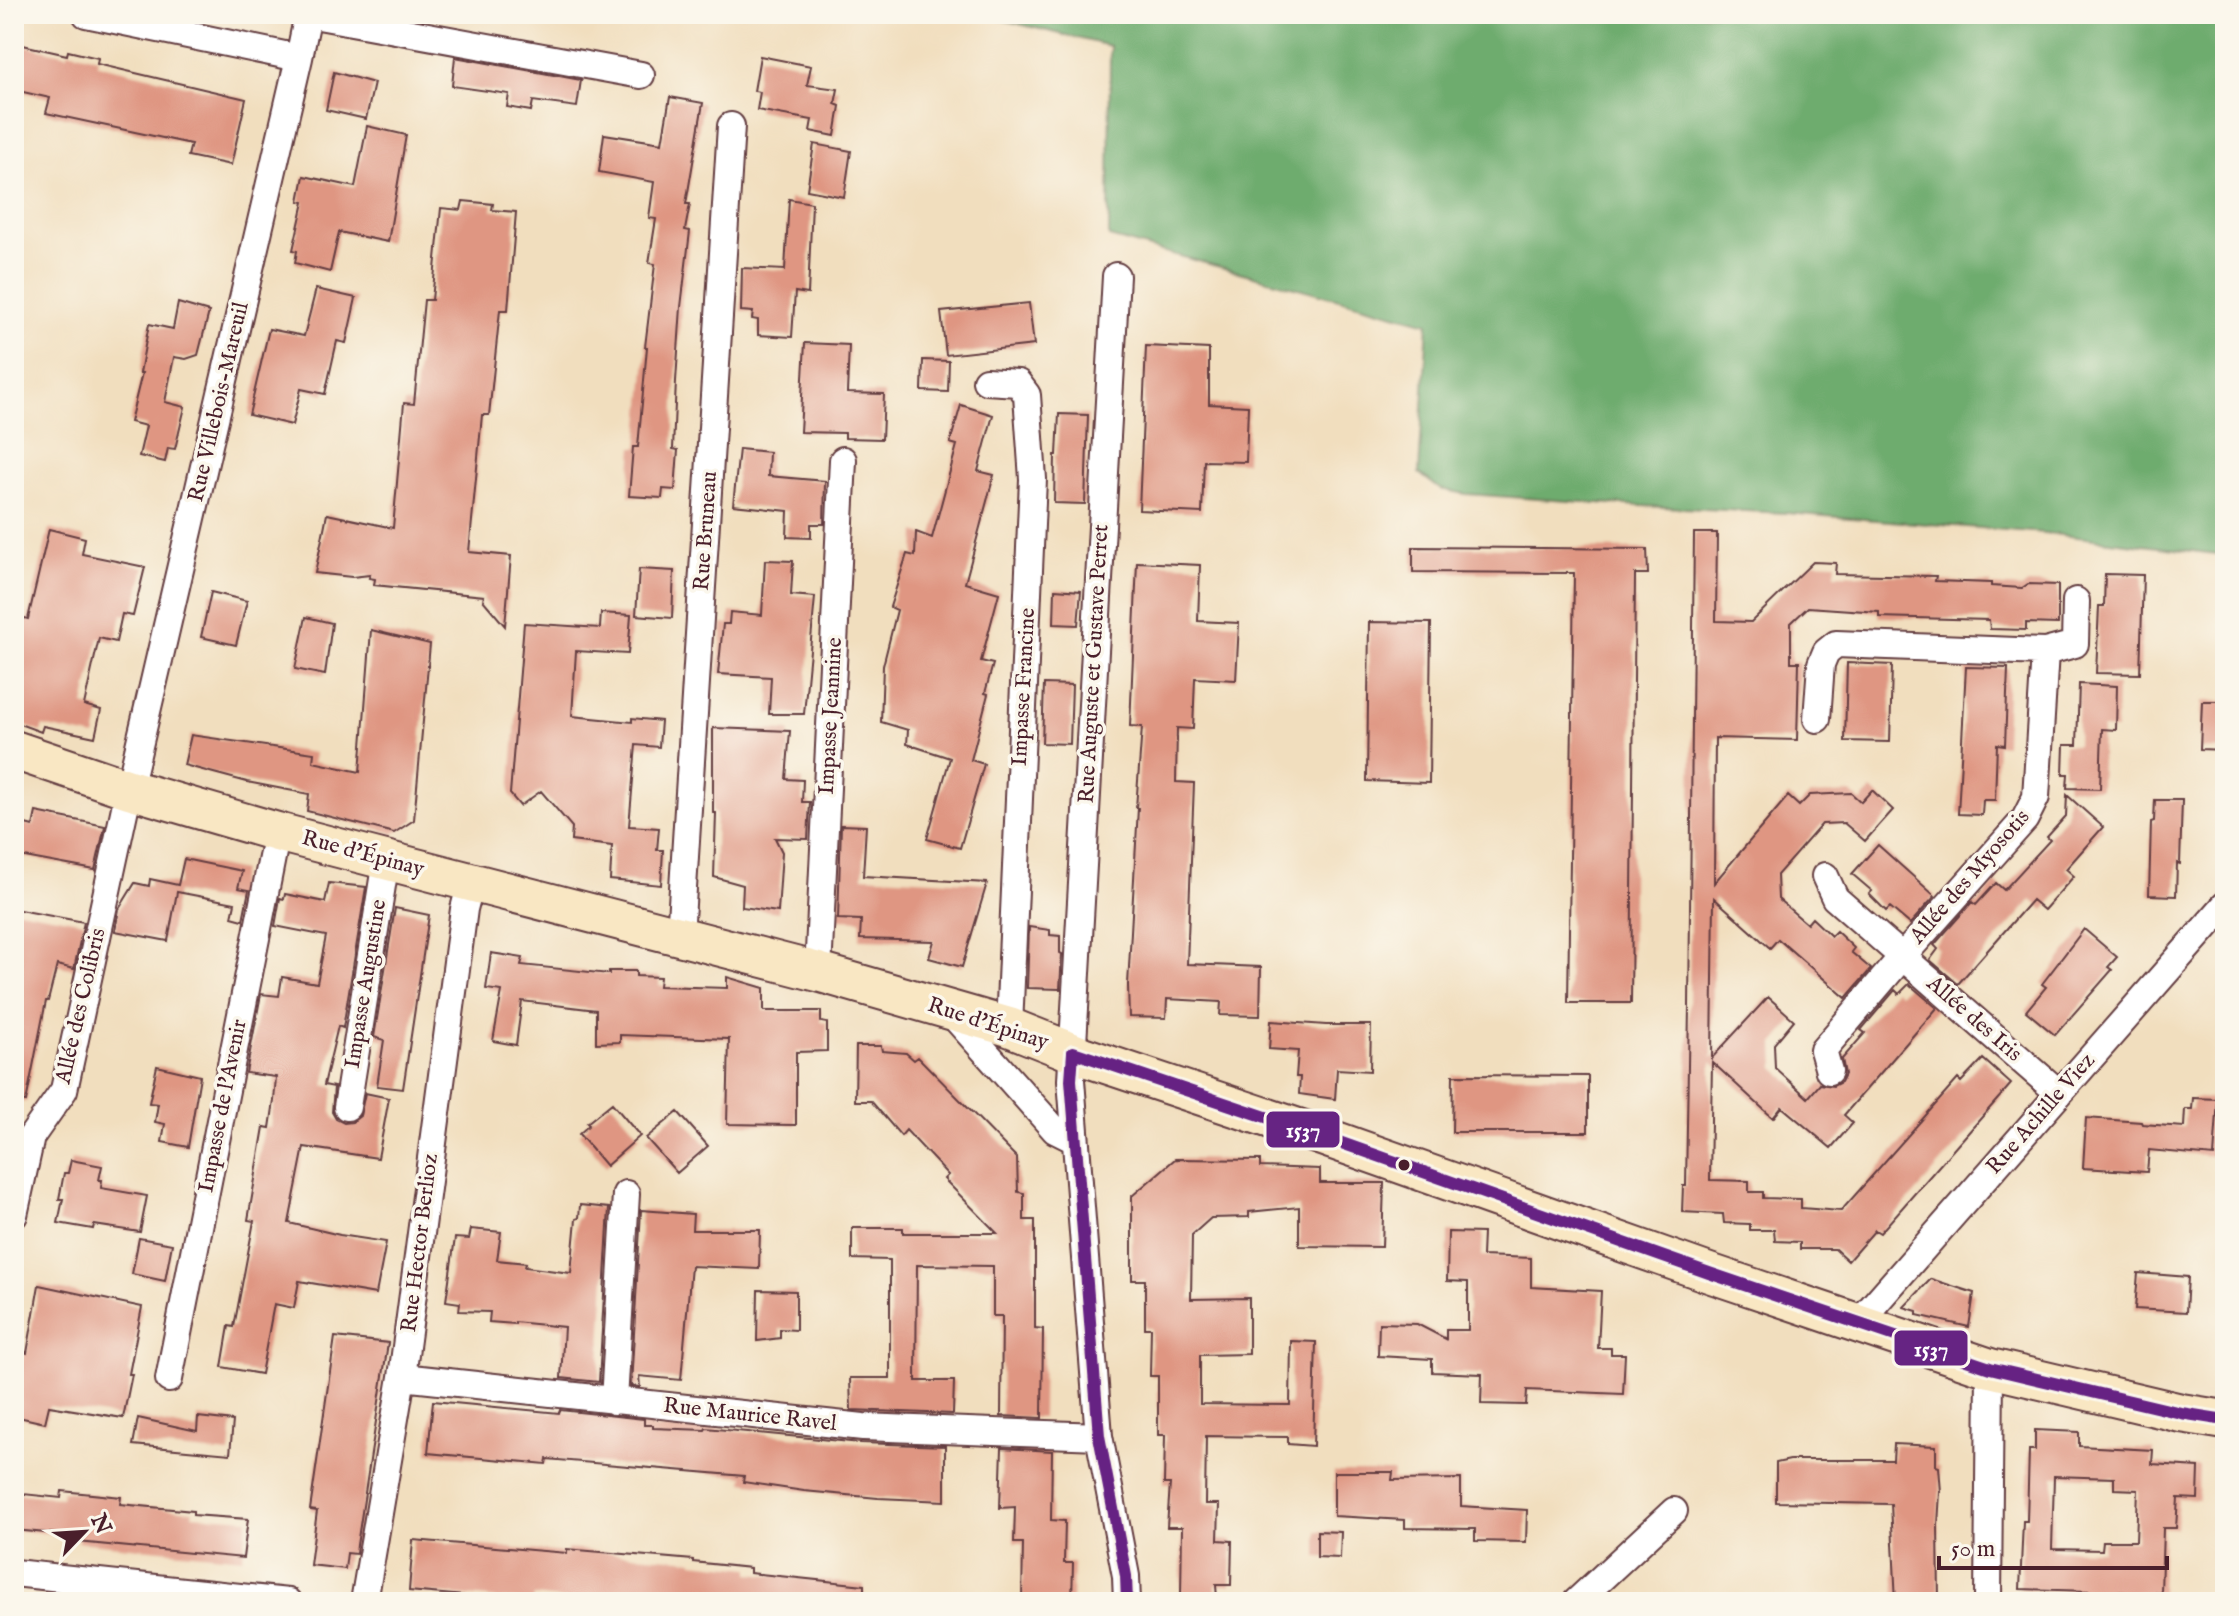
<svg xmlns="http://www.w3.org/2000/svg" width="2239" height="1616" font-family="'IM FELL English',serif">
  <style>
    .forest { fill: #6eac6e; stroke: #5c664c; stroke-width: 2 }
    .building { fill: #df9682; fill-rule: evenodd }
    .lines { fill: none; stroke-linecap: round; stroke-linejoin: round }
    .minor-casing { stroke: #633c41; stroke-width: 30 }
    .secondary-casing { stroke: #633c41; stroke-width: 42 }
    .minor { stroke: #fff; stroke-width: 26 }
    .secondary { stroke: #f9e7c3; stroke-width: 38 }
    .bus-1-casing { stroke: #fbf7ec; stroke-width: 18 }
    .bus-1 { stroke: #662483; stroke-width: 12 }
    .bus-dot { fill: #4a1f2b; stroke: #fbf7ec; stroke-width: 3 }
    .labels { text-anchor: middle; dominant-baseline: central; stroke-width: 7; stroke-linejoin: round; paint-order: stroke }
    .street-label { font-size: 22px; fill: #4a1f2b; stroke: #fbf7ec }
    .line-badge { stroke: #fbf7ec; stroke-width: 3 }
    .badge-label { font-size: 22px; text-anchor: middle; font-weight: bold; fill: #fff }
  </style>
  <rect width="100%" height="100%" fill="#fbf7ec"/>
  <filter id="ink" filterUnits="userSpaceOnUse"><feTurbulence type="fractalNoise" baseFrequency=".0125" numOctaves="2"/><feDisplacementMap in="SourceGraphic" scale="16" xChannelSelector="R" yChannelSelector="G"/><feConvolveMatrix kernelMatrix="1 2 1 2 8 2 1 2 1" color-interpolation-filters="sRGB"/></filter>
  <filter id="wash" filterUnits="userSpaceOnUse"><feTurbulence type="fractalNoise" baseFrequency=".006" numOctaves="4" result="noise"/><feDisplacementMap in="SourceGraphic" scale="32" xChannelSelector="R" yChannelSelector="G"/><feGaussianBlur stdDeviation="1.8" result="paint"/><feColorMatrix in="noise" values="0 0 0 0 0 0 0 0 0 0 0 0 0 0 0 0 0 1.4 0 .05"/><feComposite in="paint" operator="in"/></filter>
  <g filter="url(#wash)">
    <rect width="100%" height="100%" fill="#f1debe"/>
    <path class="forest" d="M978 14H2225V555L2045 533 1786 513 1642 506 1466 494 1440 489 1419 473 1428 323 1109 237 1110 46Z"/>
    <g id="blocks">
      <path class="building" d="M14 43 67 55 68 51 98 58 97 64 246 99 231 165 188 156 191 144 46 113 50 98 14 90Z
        M760 56 811 66 807 85 838 89 835 104 840 106 835 136 810 131 812 120 757 110 760 92 754 91Z
        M455 57 581 80 577 107 533 101 531 111 507 107 509 94 452 86Z
        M334 72 374 83 366 119 326 110Z
        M670 97 703 103 686 204H690L685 230 690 231 681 307 676 381 673 449 678 450 675 490 663 489 662 498 629 496 633 447H638L647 347H645L655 264 649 263 656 219 649 218 654 182 599 172 604 134 662 143Z
        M367 126 406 135 388 242 339 232 330 272 295 263 297 251 293 250 304 202 299 201 304 176 355 187Z
        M814 144 851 151 844 197 807 190Z
        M789 199 812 203 808 294 795 292 792 337 758 335V320L752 319 753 312 741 311 742 268 785 270Z
        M463 201 493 204 492 210 516 212 508 310H500L489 415H482L469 552 511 556 505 626 483 600 484 596 374 585 375 579 369 578 370 575 352 577 315 573 327 514 393 528 404 403 414 404 424 300H432L441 208 461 210Z
        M316 289 356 298 346 343 337 341 325 394 301 389 292 425 249 415 269 329 304 336Z
        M178 303 209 312 198 355 186 359 174 357 165 402 185 407 175 449 168 448 165 462 139 456 146 426 130 422 142 373H140L149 324 173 329Z
        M1029 303 1034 345 946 355 941 312Z
        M805 343 849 345 847 393 884 394 882 439 845 438V433L800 432Z
        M1146 346 1209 349V404L1248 406 1246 462 1204 461 1202 513 1139 510Z
        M923 360 949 361 948 392 922 391Z
        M961 405 993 415 978 471 994 475 965 583 999 593 981 661 993 664 985 693 988 694 971 760 984 764 960 848 927 839 950 758 907 744 908 730 881 722 883 666 897 610 890 607 907 554 915 556 916 532 932 538 957 445 950 443Z
        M1059 414 1088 415 1085 504 1054 503 1055 455H1057Z
        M739 449 769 452 768 476 825 481 824 524H811V538L787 537 788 511 733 505Z
        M49 529 85 538 82 554 145 567 133 616 122 614 116 642 99 638 84 705 101 710 95 737 43 726 41 732 14 722V615L28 619Z
        M1694 533H1717L1716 621 1751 622 1813 562 1836 563 1835 574 1936 576 1935 581 1991 583V586L2022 588 2028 584 2058 585V624L2026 623V630L1990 629 1989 620 1879 617V612L1808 607 1791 623V662H1799L1797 740 1715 738 1714 883 1788 796 1799 806 1810 795 1851 793 1861 802 1872 790 1893 810 1865 841 1844 823 1822 824 1777 875 1778 899 1807 924 1812 918 1831 936 1836 931 1854 948 1851 952 1871 969 1846 998 1778 939 1770 948 1714 898 1712 1058 1768 997 1794 1020 1774 1044 1775 1068 1808 1098 1820 1084 1833 1086 1841 1082 1845 1074 1842 1059 1865 1033 1861 1030 1895 990 1899 994 1909 984 1937 1008 1844 1115 1853 1123 1831 1148 1782 1107 1773 1118 1712 1062 1710 1180 1749 1181V1192H1763V1198L1801 1199V1208L1841 1211 1958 1079 1961 1082 1983 1059 2011 1084 1880 1233 1875 1230 1848 1261 1835 1249H1800V1242L1775 1241 1774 1230H1750V1224L1724 1223 1723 1214 1682 1212 1683 1186H1686L1689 1006Z
        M1413 547 1647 549 1648 574H1635L1631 1003H1568L1574 573 1413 572Z
        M765 560 793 561 791 595 815 597 804 714H769L771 677 718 674 723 624H729L730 612 762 615Z
        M1137 562 1200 565 1198 621 1239 623 1236 680 1195 678 1193 729 1177 728 1176 782 1194 783 1187 964 1261 967 1260 1016 1220 1015 1221 1002 1167 999 1166 1018 1129 1017 1128 985 1138 808H1136L1142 727 1130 726Z
        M639 569 674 571 672 618 636 615Z
        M2105 574 2143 575 2140 674 2096 673 2099 606H2104Z
        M1055 589 1081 591 1078 625 1054 624Z
        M211 592 247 601 236 645 201 637Z
        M601 613 631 615 628 654 576 651 572 716 632 722V718L661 721 659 747 636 745 629 826 659 828 657 850H663L661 885 610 880 612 846 571 841 572 827 541 791 520 806 510 794 524 623 600 628Z
        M306 617 332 623 325 675 295 669Z
        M1369 622 1431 623 1429 783 1367 781Z
        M371 630 430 644 414 820 394 833 307 811 309 794 247 782 184 765 191 735 314 753 313 762 360 772Z
        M1847 663 1892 665 1890 742 1845 741Z
        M1966 667 2008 668 2005 745 1997 744 1995 800H1983L1982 815 1958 814Z
        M1044 684 1072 685 1070 744 1042 743Z
        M2079 684 2117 686 2116 730 2102 729 2100 789 2067 788 2068 774H2063L2064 745H2077Z
        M2202 701H2225V750L2200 749Z
        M713 728 790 731 786 779 803 780 802 802H810L808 839 775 838 782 852 778 912 742 907 743 885 714 877 716 813H713Z
        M2067 795 2103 827 2066 869 2074 876 2044 910 2032 900 1958 984 1930 960 1938 949 1934 945 1972 902 1976 905 1996 883 2004 890 2050 840 2047 837 2066 816Z
        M2155 800H2182L2180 864 2177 863 2176 896 2149 895 2151 822 2154 821Z
        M36 812 105 826 95 870 14 855V821L33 826Z
        M841 825 866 826 863 876 987 883 962 967 929 958 934 941 860 939 861 920 838 919Z
        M1878 845 1935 896 1910 924 1890 907 1886 911 1869 894 1872 891 1852 874Z
        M184 859 242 871 238 888 249 890 243 920 232 917 235 903 177 892 168 941 115 931 119 909 135 883 149 886 150 879 178 885Z
        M329 883 366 887 343 1028 338 1026 324 1085 334 1087 332 1112 336 1119 344 1123 352 1122 360 1116 365 1093 389 1098 378 1158 304 1147 289 1223 340 1235 386 1242 376 1294 299 1281 294 1308 274 1304 261 1374 222 1367 229 1326 234 1327 254 1221 248 1220 264 1127 270 1128 274 1101 276 1077 246 1073 261 994 279 996 282 977 317 983 326 936 275 926 280 898 284 899 285 894 325 902Z
        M395 908 429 915 403 1089 377 1086 384 1040 374 1037Z
        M14 909 84 922 74 969 57 965 48 1001H46L26 1102 14 1100Z
        M1029 927 1050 930V935L1060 936V953L1062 954 1060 989 1027 988Z
        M2084 929 2117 957 2108 967 2112 970 2055 1035 2026 1011 2046 987 2042 984Z
        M491 953 523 958 521 965 609 974V971H636V976L660 977 659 986 727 988V977L764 988V1011H821V1022L827 1023V1051L796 1052V1125L727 1124 729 1039 620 1035V1042L596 1043V1010L522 1001 516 1045 493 1041 502 991 486 989Z
        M1271 1021 1326 1025H1371L1370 1071 1337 1069 1335 1099 1299 1094 1300 1077H1296L1298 1051 1269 1049Z
        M856 1046H881L882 1051 906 1053 914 1060 918 1057 1017 1158 1018 1192 1024 1193V1220H1035V1328L1043 1329 1042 1418 1001 1416 1002 1316H993V1266L917 1265 916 1381H954L953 1414 851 1410 850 1378H890V1260L852 1259V1228H903V1233H997L944 1179 948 1175 906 1130 901 1136 871 1101H855Z
        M157 1066 200 1076 188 1147 162 1142 165 1124 155 1122 158 1104 149 1103Z
        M1453 1075 1588 1076V1132H1452Z
        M2193 1098 2218 1099 2214 1156 2149 1150 2147 1172 2083 1168 2086 1118 2141 1122 2142 1124 2184 1127 2185 1109H2192Z
        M612 1103 640 1136 606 1166 579 1134 589 1125 587 1123Z
        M678 1112 708 1146 677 1173 646 1138Z
        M1175 1159 1260 1160V1167L1320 1169V1183H1384L1382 1247 1299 1246V1207L1249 1212V1217L1211 1218 1192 1235 1191 1299 1249 1298V1354L1200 1355V1404L1290 1405 1291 1341 1316 1342 1313 1446 1288 1444V1437L1206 1436 1205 1504H1219L1218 1540 1232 1541 1231 1585H1216L1217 1598 1181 1596 1182 1527H1167L1170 1484H1164L1165 1435H1158V1376H1150L1151 1328H1145V1280H1132V1196Z
        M71 1160 102 1166 99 1180H102L101 1188 147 1196 140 1232 94 1225 93 1229 58 1223 63 1199H59L64 1173H68Z
        M580 1205 609 1208 599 1382 561 1378 564 1327 515 1322V1324L489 1322 490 1312 459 1311 460 1303 446 1301 455 1238 469 1239 471 1229 501 1232 497 1260 526 1263 525 1267 571 1273 576 1219 579 1218Z
        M641 1210 693 1214 692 1230H760L759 1269 691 1266 681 1380 639 1376 640 1387 631 1386Z
        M1448 1232 1483 1233 1482 1256 1531 1258V1287L1601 1291 1598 1348H1611V1354H1625L1623 1394 1527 1390 1526 1405 1481 1404 1482 1374 1432 1372V1359L1378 1356 1379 1323 1417 1324 1446 1339V1330H1468V1282L1447 1281Z
        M139 1238 172 1244 165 1281 132 1274Z
        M2138 1273 2188 1277 2186 1312 2135 1309Z
        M1931 1279 1974 1293 1969 1327 1917 1315V1311L1904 1307Z
        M39 1285 142 1307 129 1374H132L123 1418 49 1406 45 1423 14 1416V1388L18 1365H21L24 1352 27 1353Z
        M758 1290 796 1291V1330L780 1329V1338L757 1341Z
        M335 1337 388 1343 357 1545 356 1554 347 1553 345 1569 310 1565 317 1511 310 1510Z
        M433 1401 559 1413 560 1410 644 1419V1425H653V1428L705 1430 706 1428 861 1443 945 1446V1501L878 1498 804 1491 743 1482 744 1476 547 1459 546 1464 428 1453Z
        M198 1417 233 1421 230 1454 133 1445 138 1418 197 1431Z
        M2035 1430 2079 1432V1446L2153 1450 2152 1464 2199 1467 2198 1499 2178 1498 2176 1528H2163L2161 1593 2020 1589 2023 1521H2027L2029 1450H2035ZM2054 1476 2114 1478V1489L2138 1490 2136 1541H2103L2102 1550 2052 1549Z
        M1894 1444 1936 1446V1466L1939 1467 1941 1492H1940L1938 1525 1939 1602H1896L1891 1504 1776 1502V1463L1790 1460H1893Z
        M1002 1448 1052 1451 1051 1520 1065 1521 1064 1563H1073L1072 1602H1022L1023 1543H1014L1015 1507 1000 1508Z
        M1334 1472H1393L1392 1480 1461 1479V1506L1527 1510 1526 1542 1475 1541V1529L1405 1528V1520L1334 1516Z
        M62 1491 121 1497 120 1504 193 1511V1515L248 1519 243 1558 78 1542 79 1536 14 1530V1493L61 1498Z
        M1317 1531 1341 1532 1340 1558 1317 1557Z
        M413 1540 567 1553V1549L693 1560V1562L750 1568V1573L864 1585V1602H583L534 1596 533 1602 409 1591Z"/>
    </g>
  </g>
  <g filter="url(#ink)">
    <use href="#blocks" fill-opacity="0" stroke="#633c41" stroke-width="2"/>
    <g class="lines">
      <defs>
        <path id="minor" d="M86 14 299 58
          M308 14 641 75
          M1116 276 1071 1080 1099 1436 1126 1576 1127 1602
          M986 381 1018 383 1027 395 1033 479 1009 1027
          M1817 719 1821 664 1826 652 1836 644 2045 652 2075 644 2076 601
          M1825 876 1835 898 2059 1093
          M680 936 731 126
          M818 972 843 460
          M950 1012 1055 1130 1075 1140
          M1829 1071 1823 1050 1902 957 2025 819 2036 797 2045 652
          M347 1107 386 860
          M14 1215 31 1137 64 1090 129 789 299 58 308 14
          M1858 1323 2225 905
          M402 1377 863 1427 1099 1436
          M169 1379 277 832
          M614 1401 626 1194
          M14 1573 288 1602
          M364 1602 402 1377 464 909 471 882
          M1576 1602 1674 1511
          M1988 1602 1990 1368"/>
        <path id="secondary" d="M14 750 129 789 277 832 818 972 1009 1027 1082 1056 1319 1135 1709 1273 1990 1368 2181 1413 2225 1420"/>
      </defs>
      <use href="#minor" class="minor-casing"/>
      <use href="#secondary" class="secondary-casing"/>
      <use href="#minor" class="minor"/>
      <use href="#secondary" class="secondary"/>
      <defs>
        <path id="bus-1" d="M1073 1052 1319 1135 1709 1273 1990 1368 2181 1413 2225 1420
          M1073 1052 1071 1080 1099 1436 1126 1576 1127 1602"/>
      </defs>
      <use href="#bus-1" class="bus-1-casing"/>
      <use href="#bus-1" class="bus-1"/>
    </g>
  </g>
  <circle class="bus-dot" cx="1404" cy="1165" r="7"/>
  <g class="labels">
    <g class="street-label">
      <text transform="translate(219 402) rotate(-77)">Rue Villebois-Mareuil</text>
      <text transform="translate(706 531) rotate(-86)">Rue Bruneau</text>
      <text transform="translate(1094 664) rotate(-87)">Rue Auguste et Gustave Perret</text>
      <text transform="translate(1024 687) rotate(-87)">Impasse Francine</text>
      <text transform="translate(831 716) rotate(-87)">Impasse Jeannine</text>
      <text transform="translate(363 854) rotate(15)">Rue d'Épinay</text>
      <text transform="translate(1970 877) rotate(-49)">Allée des Myosotis</text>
      <text transform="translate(366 984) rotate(-81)">Impasse Augustine</text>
      <text transform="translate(81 1006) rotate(-77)">Allée des Colibris</text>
      <text transform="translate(1974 1019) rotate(41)">Allée des Iris</text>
      <text transform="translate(988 1024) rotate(18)">Rue d'Épinay</text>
      <text transform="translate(223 1106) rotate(-79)">Impasse de l'Avenir</text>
      <text transform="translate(2041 1114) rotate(-49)">Rue Achille Viez</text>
      <text transform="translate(420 1243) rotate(-83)">Rue Hector Berlioz</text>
      <text transform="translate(750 1415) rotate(6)">Rue Maurice Ravel</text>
    </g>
  </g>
  <g class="line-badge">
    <rect x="1265" y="1110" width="76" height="39" rx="8" fill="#662483"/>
    <rect x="1893" y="1329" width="76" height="38" rx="8" fill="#662483"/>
  </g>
  <g class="badge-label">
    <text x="1303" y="1137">1537</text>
    <text x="1931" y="1356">1537</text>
  </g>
  <rect width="2239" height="1616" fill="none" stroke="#fbf7ec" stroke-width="48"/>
  <g transform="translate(84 1532) rotate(65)" stroke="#fbf7ec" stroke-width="6" paint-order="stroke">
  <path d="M0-6L14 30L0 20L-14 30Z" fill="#4a1f2b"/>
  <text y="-12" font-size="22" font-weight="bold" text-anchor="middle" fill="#4a1f2b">N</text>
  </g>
  <path d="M1939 1556v12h228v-12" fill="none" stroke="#4a1f2b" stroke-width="4"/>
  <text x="1951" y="1556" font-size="24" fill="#4a1f2b" stroke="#fbf7ec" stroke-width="6" paint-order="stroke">50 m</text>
</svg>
